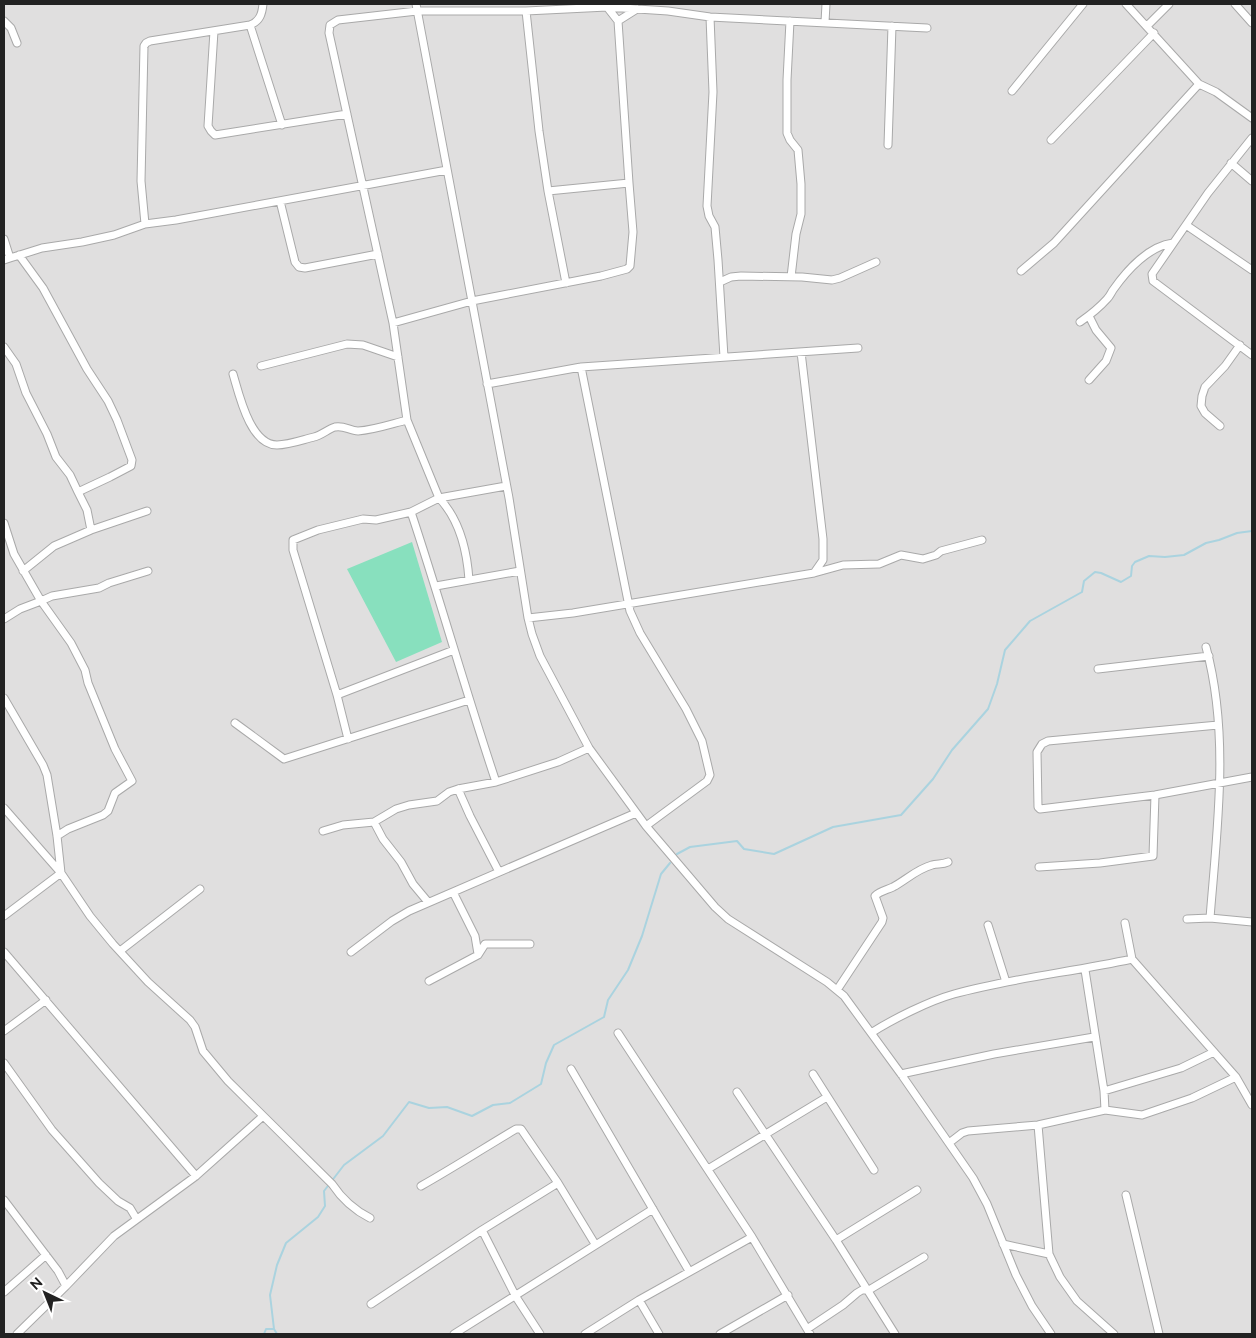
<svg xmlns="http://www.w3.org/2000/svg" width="1256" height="1338" font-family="Raleway,sans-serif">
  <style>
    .residential { fill: #e0dfdf }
    .pitch { fill: #88e0be }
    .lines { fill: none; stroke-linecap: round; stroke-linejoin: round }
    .stream { stroke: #aad3df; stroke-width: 2 }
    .street-casing { stroke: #a9a9a9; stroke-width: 9 }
    .street { stroke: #fff; stroke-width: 7 }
  </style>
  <rect width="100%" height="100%" fill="#f2efe9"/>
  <path class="residential" d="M4 4H1252V1334H4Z"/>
  <path class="pitch" d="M412 542 442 642 396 662 347 569Z"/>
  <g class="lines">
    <path class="stream" d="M677 854 690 847 737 841 744 849 774 854 833 827 901 815 933 779 952 750 988 709 997 684 1005 650 1030 621 1082 592 1084 581 1095 572 1101 573 1121 582 1131 576 1132 566 1135 562 1149 556 1165 557 1184 555 1206 543 1219 540 1237 533 1252 531
      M274 1329 270 1295 277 1265 286 1243 318 1217 325 1206 324 1191 344 1165 383 1136 409 1102 429 1108 447 1107 472 1116 493 1105 510 1103 541 1084 546 1063 554 1045 604 1017 608 1000 628 970 642 936 661 874 670 863
      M264 1334 266 1329H274L277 1334"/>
    <defs>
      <path id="street" d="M416 4 509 498 528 618 532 634 540 656 589 748 646 826 715 907 728 919 827 982 844 996 901 1074 973 1178 987 1204 1016 1275 1032 1306 1051 1334
        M1126 4 1199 84 1216 92 1252 118
        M1235 4 1252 23
        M607 7 618 21 629 183
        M526 11 539 131 548 191 566 283
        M710 17 713 92 707 206 709 216 715 227 718 260 724 357
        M4 21 11 28 17 43
        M618 21 637 9
        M790 21 787 80V133L790 140 798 150 801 184V214L796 234 791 277
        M825 22 826 4
        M250 25 282 125
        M1147 26 1169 4
        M214 31 208 126 211 131 215 135 347 114
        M1012 91 1083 4
        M1252 138 1208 193 1152 274 1153 281 1252 355
        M1051 140 1154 33
        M888 145 892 26
        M1231 163 1252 181
        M280 201 295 262 299 267 305 268 378 254
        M145 224 141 181 144 46 146 43 150 41 250 25C260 21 262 14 263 4
        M1186 225 1252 270
        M4 239 10 258 4 260
        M19 255 43 288 87 369 108 401 117 420 132 460 131 466 110 477 78 492 87 510 91 530 54 546 23 571
        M10 258 42 248 82 242 114 235 145 224 176 220 447 170
        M1021 271 1054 243 1199 84
        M720 282 731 277 741 276 802 277 832 280 840 278 876 262
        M1080 322C1090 315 1099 308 1107 299 1110 296 1111 293 1113 290 1127 270 1149 246 1173 243
        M393 323 472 301 601 276 627 269 630 266 633 232 629 183 548 191
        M4 347 16 364 26 393 47 434 56 457 70 475 78 492
        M261 366 347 344 363 345 398 357
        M581 367 630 611 640 633 686 709 702 741 710 775 707 781 646 826
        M233 374C239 394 250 445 277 445 289 445 302 440 314 437 322 435 328 429 335 427 344 425 350 431 358 431 374 430 391 424 407 420
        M1089 380 1106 361 1111 348 1096 330 1089 316
        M487 384 581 367 858 348
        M1220 426 1205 413 1201 406 1202 396 1205 387 1225 366 1240 345
        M411 512C441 602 466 693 496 782
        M4 523 14 554 41 601 20 609 4 619
        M91 530 147 511
        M814 573 843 565 879 564 901 555 923 559 936 555 941 551 982 540
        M469 580C467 550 460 520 439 498L407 420 393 323 329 33 330 25 338 20 417 11H526L607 7 668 11 710 17 927 28
        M436 586 520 571
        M528 618 573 613 814 573 823 560V539L801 352
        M1206 647C1230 735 1217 829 1210 918
        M1098 669 1209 656
        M337 695 454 650
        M4 698 43 765 47 775 57 836 61 873 4 916
        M235 723 284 759 469 700
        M1218 725 1048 741 1042 744 1037 752 1038 807 1040 809 1155 795 1252 777
        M348 739 337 695 293 550V540L318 530 363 519 376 520 411 512 439 498 506 486
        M458 789 470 816 499 872
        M4 808 61 873 90 916 113 944 148 982 190 1020 195 1027 203 1051 228 1081 332 1184C342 1199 354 1210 370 1218
        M374 822 383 839 401 862 413 884 428 902
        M323 831 343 825 374 822 396 809 409 805 437 801 449 792 458 789 496 782 558 762 589 748
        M57 836 68 829 103 815 108 811 115 793 132 781 115 749 88 683 85 670 71 643 41 601 52 596 99 588 109 583 148 571
        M1039 867 1100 863 1153 856 1155 795
        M453 892 475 936 478 954
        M1187 919 1210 918 1252 922
        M1125 923 1132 959 1236 1077 1252 1105
        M988 925 1006 982
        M120 951 200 889
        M4 952 196 1176
        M351 952 392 921 409 911 636 813
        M429 981 478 955 485 944H530
        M837 990 882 922 883 918 875 896C880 891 887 890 893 887 906 880 917 869 932 865 937 863 942 865 948 862
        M4 1031 46 1000
        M618 1033 752 1237 810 1334
        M871 1033C893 1019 929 1001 954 994 1012 978 1073 972 1132 959
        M4 1063 52 1130 99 1183 118 1201 130 1208 136 1218
        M571 1069 689 1271
        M813 1074 874 1170
        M901 1074 994 1054 1094 1037
        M1104 1091 1181 1068 1214 1052
        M737 1092 836 1240 895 1334
        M1105 1110 1142 1115 1192 1098 1236 1077
        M1038 1125 1049 1254 1060 1277 1077 1301 1114 1334
        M949 1143 962 1133 968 1131 1038 1125 1105 1110 1104 1091 1085 970
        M708 1169 827 1097
        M421 1186C453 1168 484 1148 516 1129H521L558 1183 595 1244
        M1126 1195 1159 1334
        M4 1200 58 1271 66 1286
        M482 1230 516 1297 540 1334
        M836 1240 917 1190
        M1003 1244 1049 1254
        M4 1292 46 1255
        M639 1300 659 1334
        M371 1304 482 1230 558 1183
        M807 1329 843 1305 857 1293 862 1290H869L924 1257
        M17 1334 66 1286 114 1236 196 1176 262 1117
        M454 1334 653 1209
        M585 1334 639 1300 752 1237
        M720 1334 788 1295"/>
    </defs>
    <use href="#street" class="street-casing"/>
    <use href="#street" class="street"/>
  </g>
  <rect width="1256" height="1338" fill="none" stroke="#222222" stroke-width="10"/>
  <g transform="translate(45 1293) rotate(317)" stroke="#ffffff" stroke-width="4" paint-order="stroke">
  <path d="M0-4L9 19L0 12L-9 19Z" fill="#222222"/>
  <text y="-8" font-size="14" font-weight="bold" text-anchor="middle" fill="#222222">N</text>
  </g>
</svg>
